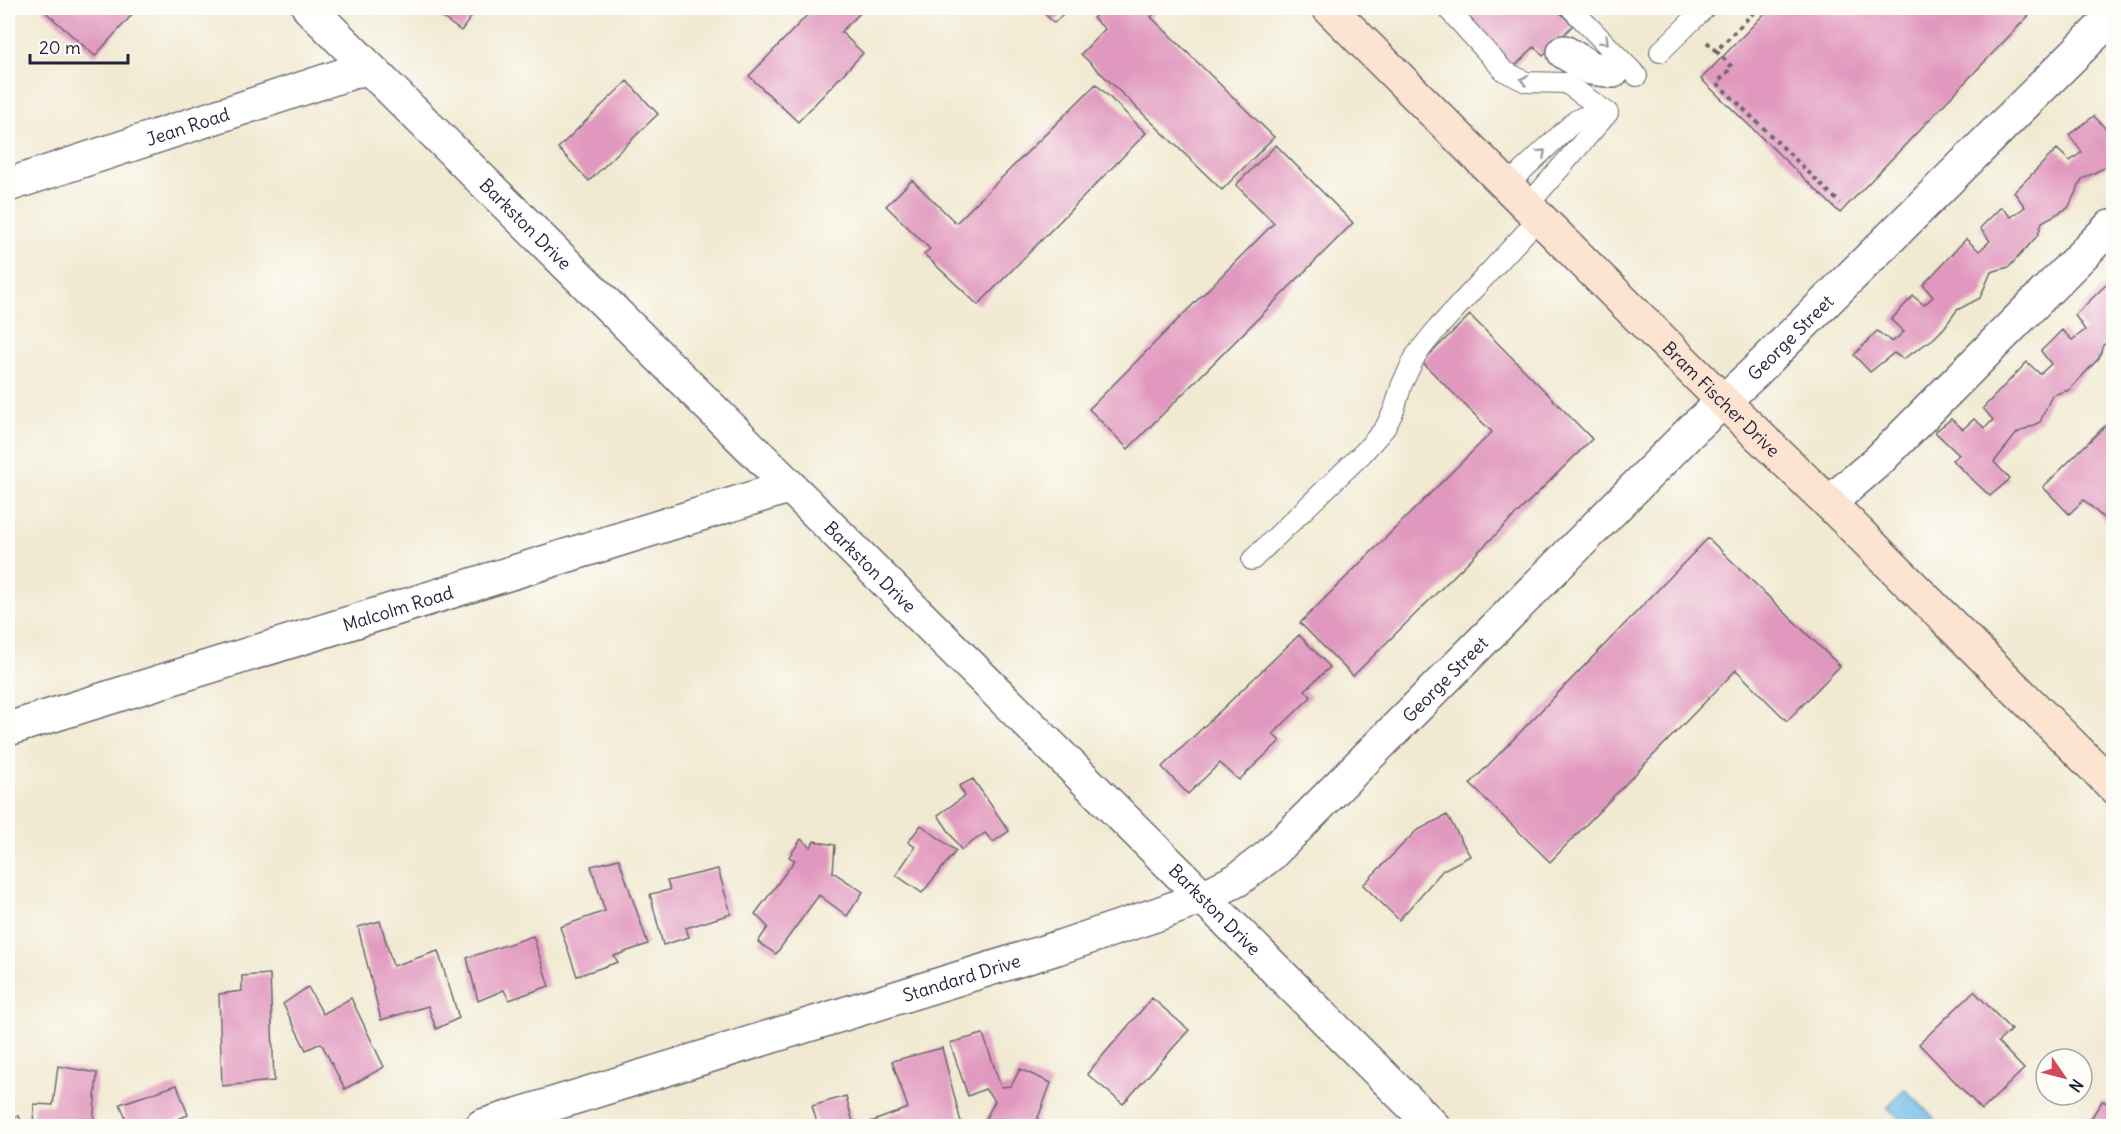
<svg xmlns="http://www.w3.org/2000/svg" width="2121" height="1134" font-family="Delius,sans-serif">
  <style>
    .water { fill: #6ebae7; stroke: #486e91; stroke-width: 1.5 }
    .building { fill: #e198be }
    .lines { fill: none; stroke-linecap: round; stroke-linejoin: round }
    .lane-casing { stroke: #6a6870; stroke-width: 22 }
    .street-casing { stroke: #6a6870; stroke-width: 36 }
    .secondary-casing { stroke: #6a6870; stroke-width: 36 }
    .path { stroke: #6a6870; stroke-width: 4; stroke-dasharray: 4.5 4.5; stroke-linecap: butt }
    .lane { stroke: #fff; stroke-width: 20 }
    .street { stroke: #fff; stroke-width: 33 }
    .secondary { stroke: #fde4d0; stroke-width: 33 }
    .oneway { stroke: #9c9ca7 }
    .labels { text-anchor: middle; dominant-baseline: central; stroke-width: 6; stroke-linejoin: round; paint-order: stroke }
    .street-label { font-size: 18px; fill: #22223b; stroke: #fdfcf7 }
  </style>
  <rect width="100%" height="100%" fill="#fdfcf7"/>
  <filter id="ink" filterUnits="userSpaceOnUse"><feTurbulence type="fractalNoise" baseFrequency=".0167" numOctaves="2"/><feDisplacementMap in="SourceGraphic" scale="12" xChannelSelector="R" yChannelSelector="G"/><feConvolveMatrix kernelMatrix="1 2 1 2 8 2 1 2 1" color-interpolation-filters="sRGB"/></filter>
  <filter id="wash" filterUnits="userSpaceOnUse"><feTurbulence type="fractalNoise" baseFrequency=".008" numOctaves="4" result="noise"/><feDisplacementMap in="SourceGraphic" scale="24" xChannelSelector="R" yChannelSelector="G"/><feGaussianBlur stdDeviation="1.35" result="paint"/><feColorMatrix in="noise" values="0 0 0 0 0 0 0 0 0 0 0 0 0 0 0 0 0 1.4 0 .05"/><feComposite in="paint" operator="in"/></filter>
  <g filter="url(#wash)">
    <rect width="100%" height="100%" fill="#f1e9d1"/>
    <path class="water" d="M1905 1089 1942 1126H1906L1887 1108Z"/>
    <g id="blocks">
      <path class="building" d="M41 8H138L95 56Z
        M429 8H478L461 31Z
        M814 8H865L841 32 863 53 798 122 749 76Z
        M1039 8H1069L1054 23Z
        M1104 8H1160L1151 17 1274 137 1222 190 1081 54 1105 29 1093 18Z
        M1454 8H1555L1573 25 1543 56 1534 47 1514 67Z
        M1770 8H2036L1840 213 1701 79Z
        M627 81 658 114 589 181 558 148Z
        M1096 84 1146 133 978 305 924 254 930 249 886 206 912 180 956 223Z
        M2094 116 2107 130 2114 122V163L2082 179 2068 208 2042 222 2038 235 2009 267 1991 272 1980 298 1957 310 1944 328 1933 339 1903 359 1894 353 1870 372 1854 355 1877 331 1892 342 1904 332 1891 320 1913 296 1924 305 1933 297 1923 285 1966 239 1979 251 1990 241 1980 228 2001 207 2011 217 2025 207 2014 192 2057 149 2070 161 2082 152 2069 135Z
        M1276 145 1353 223 1128 449 1089 409 1274 223 1236 185Z
        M2114 277V339L2103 345 2099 358 2069 390 2052 395 2040 422 2017 433 1994 462 2010 479 1990 496 1952 460 1959 455 1935 432 1951 419 1963 429 1974 419 1985 428 1993 420 1983 408 2027 362 2040 374 2051 364 2041 351 2062 330 2072 340 2085 330 2075 315Z
        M1470 315 1592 439 1353 676 1300 623 1492 432 1422 362Z
        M2114 417V528L2084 500 2069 514 2043 487Z
        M1708 538 1840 666 1787 721 1736 670 1550 862 1470 784Z
        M1299 635 1330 667 1305 690 1311 697 1273 734 1280 741 1239 780 1220 763 1188 794 1162 767Z
        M973 779 1009 831 993 842 985 833 961 850 938 815 965 796 959 786Z
        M1447 815 1470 856 1443 870 1399 920 1363 885 1416 831Z
        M921 825 956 851 922 893 896 875 915 847 908 842Z
        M801 839 811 847 814 841 835 845 833 872 863 892 847 916 819 895 776 954 758 942 768 927 755 914 795 860 789 857Z
        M619 859 648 944 614 956 618 962 577 976 560 927 605 911 591 866Z
        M718 869 731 914 686 928 689 937 663 945 650 894 670 890 667 881Z
        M380 921 393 966 438 951 459 1018 436 1029 428 1006 381 1020 358 927Z
        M533 936 549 986 509 1000 504 990 478 1001 467 958Z
        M270 974 274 1081 222 1086 219 994 242 991V976Z
        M308 987 323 1014 351 998 384 1067 345 1089 321 1043 306 1050 283 1004Z
        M1974 991 2011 1030 1998 1042 2024 1069 1982 1110 1919 1044Z
        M1152 998 1189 1030 1123 1104 1087 1074Z
        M983 1034 1001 1087 1011 1086 1020 1069 1051 1083 1035 1126H995L986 1118 995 1101 985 1089 968 1096 950 1043Z
        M942 1048 962 1126H869L868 1123 908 1108 892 1061Z
        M58 1066 97 1073 93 1126H33L34 1104 53 1105Z
        M177 1085 188 1115 159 1126H129L120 1104Z
        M846 1096 854 1126H818L812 1106Z
        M2102 1101 2114 1106V1126H2086Z
        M19 1116 23 1126H8V1119Z"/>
    </g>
  </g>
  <g filter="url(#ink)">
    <use href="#blocks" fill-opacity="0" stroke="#6a6870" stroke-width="1.5"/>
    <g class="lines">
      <defs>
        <path id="lane" d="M1447 8 1504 71 1526 82 1566 83 1608 113
          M1571 8 1637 76
          M1660 52 1705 8
          M1507 185 1575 121 1583 117 1608 113
          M1528 205 1608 113
          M1252 560 1363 453 1385 428 1394 410 1402 384 1416 355 1436 330 1540 217"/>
        <g id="street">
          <path id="s1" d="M309 8 1433 1126"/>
          <path d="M1564 52 1591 68 1613 71"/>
          <path id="s2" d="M8 185 368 67"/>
          <path d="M1829 503 1879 460 2110 227"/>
          <path id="s3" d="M8 729 788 487"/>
          <path id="s4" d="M482 1126 1057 948 1158 914 1201 898 1237 880 1270 855 1694 428 1753 374 2114 15"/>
        </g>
        <g id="secondary">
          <path id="s5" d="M1329 8 1724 402 1829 503 2114 787"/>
        </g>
      </defs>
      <use href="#lane" class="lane-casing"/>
      <use href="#street" class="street-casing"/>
      <use href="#secondary" class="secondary-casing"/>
      <path class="path" d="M1707 42 1716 51 1758 8
        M1716 51 1732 67 1717 83 1840 203"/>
      <use href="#lane" class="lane"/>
      <use href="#street" class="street"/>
      <use href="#secondary" class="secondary"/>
    </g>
    <defs><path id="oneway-chevron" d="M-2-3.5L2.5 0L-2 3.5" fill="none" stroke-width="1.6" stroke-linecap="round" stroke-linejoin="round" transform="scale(1.5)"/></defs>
    <g class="oneway">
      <use href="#oneway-chevron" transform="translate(1605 41) rotate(45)"/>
      <use href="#oneway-chevron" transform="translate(1524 80) rotate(-166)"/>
      <use href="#oneway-chevron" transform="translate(1542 153) rotate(-42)"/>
    </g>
  </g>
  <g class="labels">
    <g class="street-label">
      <text stroke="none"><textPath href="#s2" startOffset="189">Jean Road</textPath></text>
      <text stroke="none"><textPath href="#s1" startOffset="306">Barkston Drive</textPath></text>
      <text stroke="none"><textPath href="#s4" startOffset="1570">George Street</textPath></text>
      <text stroke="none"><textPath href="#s5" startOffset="554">Bram Fischer Drive</textPath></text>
      <text stroke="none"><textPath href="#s1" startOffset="792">Barkston Drive</textPath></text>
      <text stroke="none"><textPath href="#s3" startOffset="408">Malcolm Road</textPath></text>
      <text stroke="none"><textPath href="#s4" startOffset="1084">George Street</textPath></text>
      <text stroke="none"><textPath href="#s1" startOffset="1278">Barkston Drive</textPath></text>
      <text stroke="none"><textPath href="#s4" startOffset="502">Standard Drive</textPath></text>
    </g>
  </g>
  <rect width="2121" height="1134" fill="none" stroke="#fdfcf7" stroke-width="30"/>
  <g transform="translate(2064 1077) rotate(125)"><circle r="28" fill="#fdfcf7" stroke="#a5a5ac" stroke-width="1.5"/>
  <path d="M0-4.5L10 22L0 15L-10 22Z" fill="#d1495b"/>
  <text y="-9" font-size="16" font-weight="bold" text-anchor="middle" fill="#22223b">N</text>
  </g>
  <path d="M30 54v9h98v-9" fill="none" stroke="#22223b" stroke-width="3"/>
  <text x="39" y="54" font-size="18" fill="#22223b" stroke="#fdfcf7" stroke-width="4.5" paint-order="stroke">20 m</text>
</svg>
